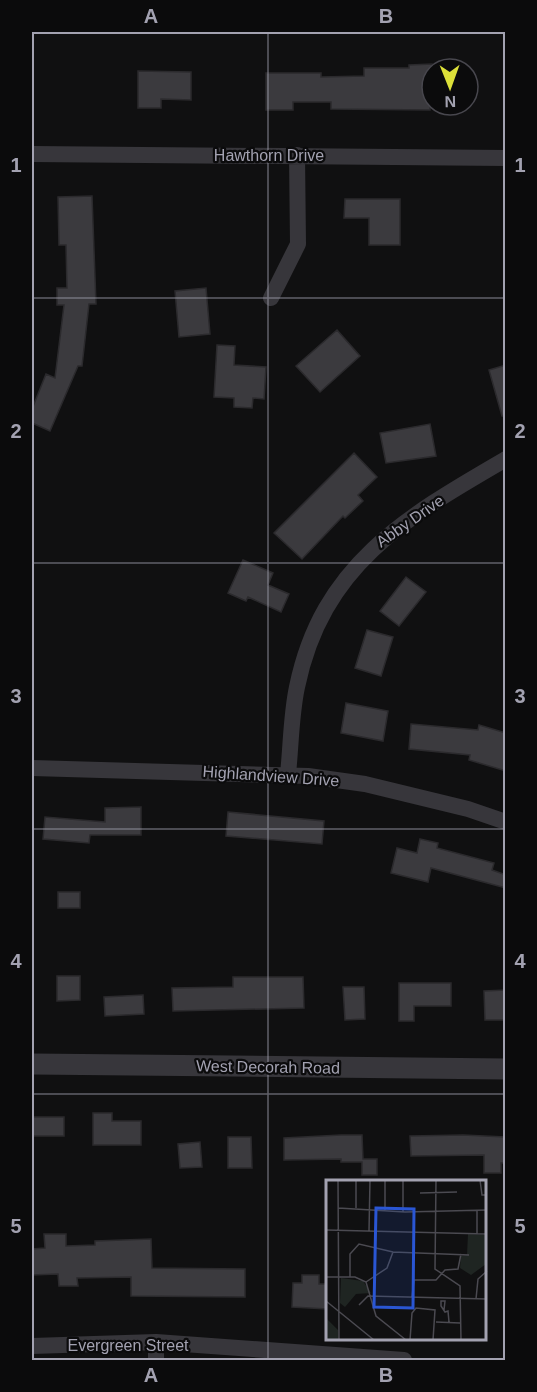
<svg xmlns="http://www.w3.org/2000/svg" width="537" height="1392" font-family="Helvetica,sans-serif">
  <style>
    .building { fill: #3b3a3e; stroke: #2b2a2d; stroke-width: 1.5 }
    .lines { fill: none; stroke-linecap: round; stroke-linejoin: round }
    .minor { stroke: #37363b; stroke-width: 16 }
    .tertiary { stroke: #37363b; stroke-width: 21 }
    .grid { fill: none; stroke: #a3a2b1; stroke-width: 1.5; stroke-opacity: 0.55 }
    .labels { text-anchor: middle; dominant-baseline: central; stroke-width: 4.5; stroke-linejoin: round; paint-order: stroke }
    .street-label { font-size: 16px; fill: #a3a2b1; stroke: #0b0b0c }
    .inset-road { fill: none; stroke: #4b4a51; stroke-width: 1.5 }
    .view { fill: #2a56d4; fill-opacity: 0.15; stroke: #2a56d4; stroke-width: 3 }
    .inset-edge { fill: none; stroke: #a3a2b1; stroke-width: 3 }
    .neatline { fill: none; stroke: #a3a2b1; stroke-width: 2 }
    .grid-label { font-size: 20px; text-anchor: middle; font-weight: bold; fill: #a3a2b1 }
  </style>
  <rect width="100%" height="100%" fill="#101011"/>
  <path class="building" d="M432 64 430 110 331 109V102H293V110H266V73H321V77L364 76V68H409V65Z
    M138 71 191 72V100L161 99V108H138Z
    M92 196 96 304H89L82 366H78L50 431 32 423V409L46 374 55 378 64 305H57V288H67L66 245H59L58 197Z
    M345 199H400V245H369V218H344Z
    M206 288 210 334 179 337 175 291Z
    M337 330 360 356 320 392 296 366Z
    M217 345 235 346 234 365 266 367 264 399 253 398 252 408 234 407V398L214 397Z
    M506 365V416H502L489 370Z
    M430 424 436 456 386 463 380 433Z
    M354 453 377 477 358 495 363 501 345 518 343 516 302 559 274 533Z
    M243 560 273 573 268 585 289 594 281 612 248 597 246 601 228 593Z
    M406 577 426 592 399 626 380 611Z
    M367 630 393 637 381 676 355 668Z
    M346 703 388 711 383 741 341 733Z
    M411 724 478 730 479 725 506 733V771L469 760 470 755 409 749Z
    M141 807V835H90L89 843 43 839 45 817 105 822V808Z
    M228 812 324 821 322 844 226 836Z
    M420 839 438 843 437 848 494 863 492 870 506 875V888L431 868 428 882 391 873 397 848 417 853Z
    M58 892H80V908H58Z
    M57 976H80V1000L57 1001Z
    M233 977H303L304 1008 173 1011 172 988 233 987Z
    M399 983H451V1006H414V1021H399Z
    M343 987H364L365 1019 345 1020Z
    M506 990V1020H485L484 991Z
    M143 995 144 1014 105 1016 104 997Z
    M93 1113H112V1121H141V1145H93Z
    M32 1117H64V1136H32Z
    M341 1135H362L363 1159H377V1175H362V1162H341V1159L284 1160V1138Z
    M463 1135 506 1137V1163H501V1173H484V1155L411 1156 410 1136Z
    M228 1137H251L252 1168H228Z
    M200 1142 202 1167 180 1168 178 1144Z
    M44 1234H66V1246L95 1245V1241L151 1239 152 1268 245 1269V1297L131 1296V1277L77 1278 78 1286H59L58 1274 32 1275V1249L45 1248Z
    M302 1275H319V1284H327V1309L292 1307 293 1283H302Z"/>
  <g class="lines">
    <path class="minor" d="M32 154 506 158
      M271 298 298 244 297 155
      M32 768 308 776 365 784 468 809 506 822
      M288 774C291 746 291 715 297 687 322 565 406 517 506 459
      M156 1342V1360
      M32 1346 156 1342 404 1360"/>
    <path class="tertiary" d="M32 1064 506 1069"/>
  </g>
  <path class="grid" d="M268 32V1360M32 298H506M32 563H506M32 829H506M32 1094H506"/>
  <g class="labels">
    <g class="street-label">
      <text x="269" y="155">Hawthorn Drive</text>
      <text transform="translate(410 521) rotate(-35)">Abby Drive</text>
      <text transform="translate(271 776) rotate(4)">Highlandview Drive</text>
      <text transform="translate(268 1067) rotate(1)">West Decorah Road</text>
      <text x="128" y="1345">Evergreen Street</text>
    </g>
  </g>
  <g transform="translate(326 1180)">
    <rect width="160" height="160" fill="#101011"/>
    <path d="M142 54 160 55V84L145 95 134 88 135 76 141 75ZM15 98 37 101 45 113 30 114 19 127 14 123ZM0 138 12 150 13 160H0Z" fill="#1f2522"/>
    <path class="inset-road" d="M12 0 13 160M30 0V28M59 0V30M110 0 109 89 134 106 135 160M154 0 156 15H161M94 13 131 12M12 28 79 32 161 30M151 30V54M77 32V0M0 50 161 54M43 51 44 0M0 97H29L40 102 50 136 80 160M24 97V74L33 64 67 72 143 75M40 102 61 88 67 72M86 117 88 100H110L119 90 132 89 135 74M150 119 152 99 161 91M0 121 48 160M33 125 42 116 161 119M118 130 119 121H115V126L119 132 122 131 123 142M110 142 134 143M84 160 86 133 90 128 109 130 107 160"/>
    <path class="view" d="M50 28 88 29 87 128 48 127Z"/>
    <rect width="160" height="160" class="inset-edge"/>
  </g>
  <rect width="537" height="1392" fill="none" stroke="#0b0b0c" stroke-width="66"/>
  <g transform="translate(450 87) rotate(179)"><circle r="28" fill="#0b0b0c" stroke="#48474e" stroke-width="1.5"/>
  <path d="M0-4.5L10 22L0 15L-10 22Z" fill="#dce039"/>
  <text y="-9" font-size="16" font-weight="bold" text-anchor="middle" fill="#a3a2b1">N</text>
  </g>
  <rect x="33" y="33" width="471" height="1326" class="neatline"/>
  <g class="grid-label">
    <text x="151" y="23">A</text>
    <text x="386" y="23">B</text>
    <text x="16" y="172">1</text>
    <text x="520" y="172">1</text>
    <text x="16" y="438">2</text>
    <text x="520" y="438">2</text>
    <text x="16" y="703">3</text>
    <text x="520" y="703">3</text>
    <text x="16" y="968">4</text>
    <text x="520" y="968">4</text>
    <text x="16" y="1233">5</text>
    <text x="520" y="1233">5</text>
    <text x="151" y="1382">A</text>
    <text x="386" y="1382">B</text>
  </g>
</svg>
